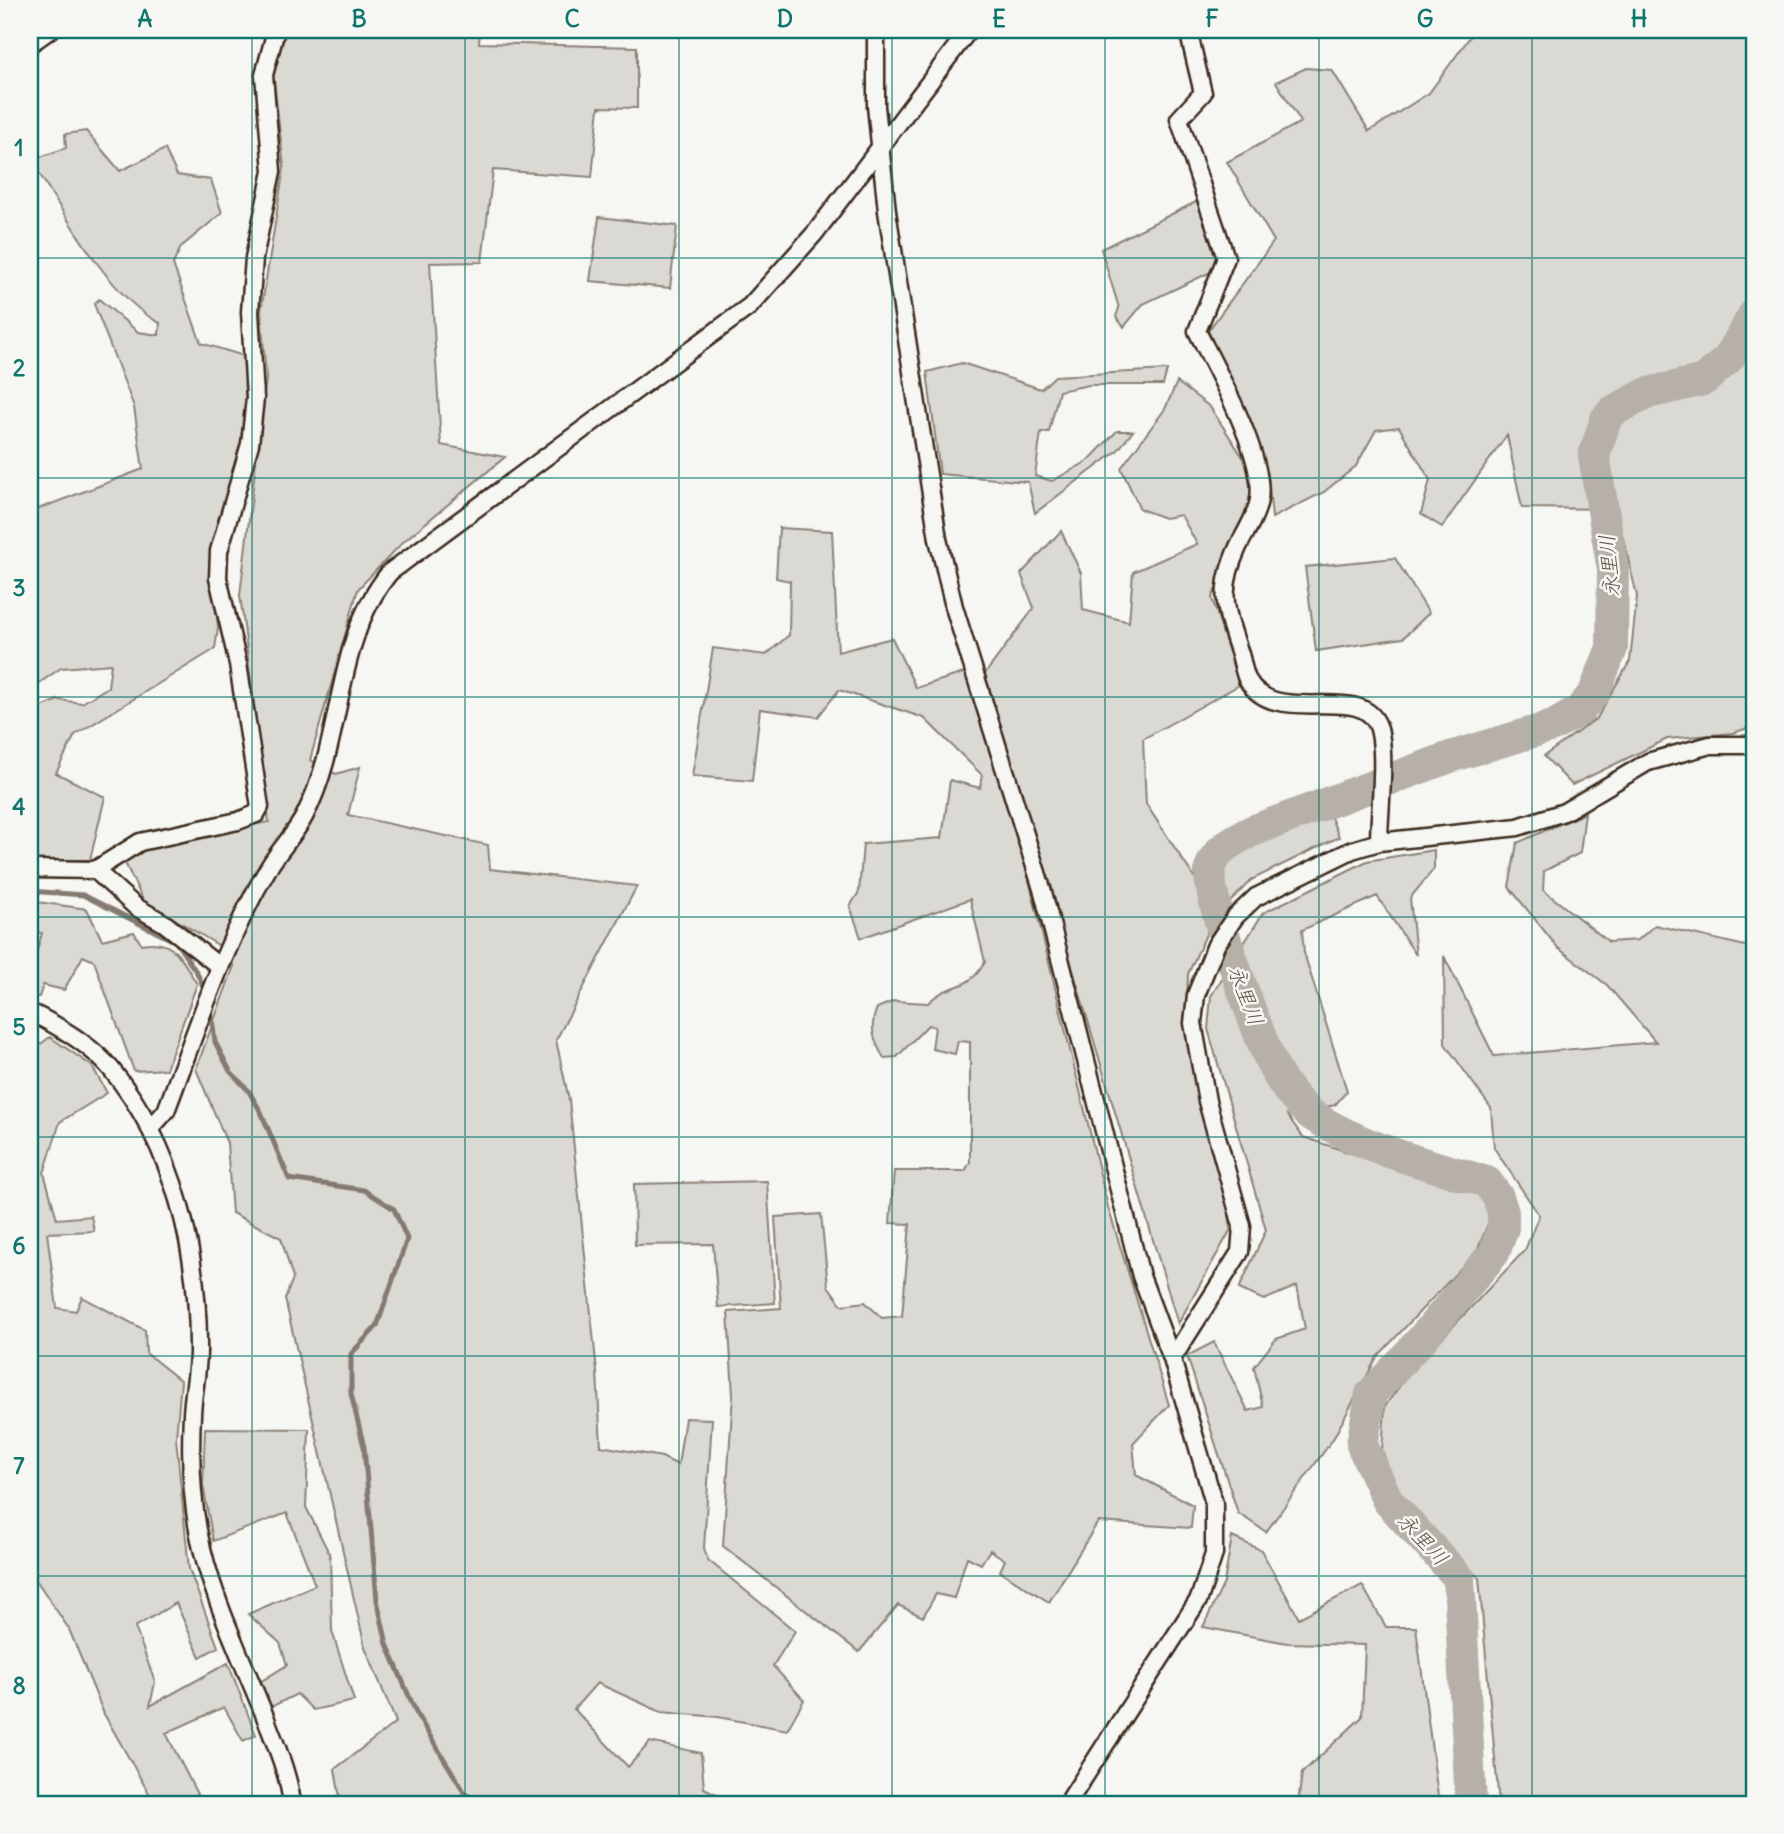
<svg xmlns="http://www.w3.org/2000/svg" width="1784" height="1834" font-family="Delius,'Klee One',sans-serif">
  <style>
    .green { fill: #dad9d3; stroke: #8a8278; stroke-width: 2 }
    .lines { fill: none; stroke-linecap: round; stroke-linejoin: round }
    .stream { stroke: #857a71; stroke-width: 5 }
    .river { stroke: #b6b0a9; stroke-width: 32 }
    .minor-casing { stroke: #3b2a1e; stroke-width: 21 }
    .minor { stroke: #f6f6f2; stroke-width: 16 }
    .grid { fill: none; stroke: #0f766e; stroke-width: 2; stroke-opacity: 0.55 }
    .labels { text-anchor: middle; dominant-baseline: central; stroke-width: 5; stroke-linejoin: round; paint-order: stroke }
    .water-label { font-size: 21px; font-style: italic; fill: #605248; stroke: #f6f6f2 }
    .neatline { fill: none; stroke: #0f766e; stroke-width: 2.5 }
    .grid-label { font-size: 23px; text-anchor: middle; font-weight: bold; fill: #0f766e }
  </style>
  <rect width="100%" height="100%" fill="#f6f6f2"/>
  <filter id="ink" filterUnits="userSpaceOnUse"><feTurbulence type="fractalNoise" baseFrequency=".0143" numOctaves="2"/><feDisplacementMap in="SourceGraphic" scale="14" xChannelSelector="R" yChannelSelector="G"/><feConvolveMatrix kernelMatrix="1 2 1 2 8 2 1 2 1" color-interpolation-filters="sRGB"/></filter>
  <g filter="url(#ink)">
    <path class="green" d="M286 30H480L479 43 637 47V108L599 107 592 177 493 170 482 262 430 263 441 445 505 457 404 541 358 589 310 760 336 774 360 767 348 815 488 845 490 869 637 886 556 1040 569 1100 597 1372 601 1446 662 1457 678 1465 685 1418 712 1419 704 1548 708 1560 795 1631 773 1666 804 1700 787 1730 718 1717 661 1712 597 1683 574 1709 628 1767 650 1742 701 1753 704 1788 736 1804H341L335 1769 396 1722 365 1647 285 1299 293 1278 281 1238 232 1213 227 1143 196 1069 234 966 218 945 143 900 125 863 137 847 269 822 240 595 266 378 261 311 284 167 273 74 277 50Z
      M1475 30H1754V726L1733 733 1667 739 1572 785 1544 756 1597 718 1630 661 1637 596 1616 509 1522 508 1507 435 1442 527 1421 514 1430 480 1399 427 1376 430 1356 466 1324 492 1272 518 1268 475 1208 331 1274 241 1227 162 1301 122 1276 82 1306 68 1332 70 1369 131 1429 93Z
      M86 131 120 171 165 149 177 175 211 180 222 213 181 247 173 264 201 343 244 356 247 419 238 463 210 554 218 628 215 649 75 735 56 773 105 797 90 860H30V712L58 700 82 703 108 687 111 664 61 668 32 688 30 521 33 511 143 469 134 407 94 304 99 299 138 332 159 335 160 323C110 299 61 208 31 160L66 148 65 134Z
      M1200 200 1218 257 1211 272 1143 304 1124 327 1116 317 1119 308 1101 249Z
      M599 217 677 226 670 288 590 281Z
      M962 363 1041 389 1055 376 1167 370 1163 385H1089L1059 391 1049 432H1041L1035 476 1052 481 1088 461 1117 431H1133L1117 451 1035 513 1028 482 940 474 927 372Z
      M1177 382 1210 407 1246 462 1253 499 1212 598 1239 685 1143 739 1146 804 1194 877 1218 871 1229 856 1330 815 1339 837 1251 880 1212 921 1188 974 1186 1037 1227 1198 1231 1229 1178 1324 985 674 1034 608 1021 574 1061 531 1081 573 1083 610 1129 622 1133 572 1197 544 1181 515 1165 518 1140 509 1121 468 1165 409Z
      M779 528 832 531 838 652 892 638 916 688 967 672 1025 863 1108 1207 1169 1405 1133 1443 1136 1475 1193 1505 1191 1528 1098 1522 1049 1602 1000 1571 1005 1560 990 1550 981 1564 967 1557 954 1598 936 1594 923 1617 898 1605 859 1652 723 1546 733 1395 728 1312 781 1308 775 1217 821 1214 828 1286 842 1305 865 1302 882 1318 902 1316 910 1224 890 1223 894 1171H965L970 1162V1042L958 1041 955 1054 932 1049 935 1027 928 1025 897 1057 884 1058C873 1040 869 1027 877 1008L894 1001 928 1003C950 980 966 995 985 962L970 899 861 938 850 906 859 892 863 844 942 838 950 780 980 788 982 775 924 718 839 690 818 717 760 709 752 781 692 776 713 648 766 655 789 635 790 581 776 578Z
      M1395 558 1429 613 1403 638 1316 651 1305 567Z
      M1585 813 1580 853 1544 871 1543 890 1609 942 1638 940 1655 925 1754 948V1804H1499L1479 1578 1423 1528 1395 1488 1382 1450 1385 1406 1410 1372 1525 1250 1539 1215 1494 1148 1491 1108 1445 1044 1444 956 1494 1056 1656 1042 1607 985 1558 948 1509 887 1517 843Z
      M1434 850V869L1410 898 1416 955 1377 896 1302 930 1304 953 1347 1091 1335 1105 1287 1115 1303 1137 1460 1190 1484 1195 1491 1216 1477 1251 1377 1357 1333 1439 1266 1532 1238 1513 1187 1356 1214 1342 1248 1411 1263 1407 1254 1367 1276 1339 1305 1329 1297 1286 1264 1300 1239 1289 1266 1230 1208 1029 1211 996 1263 913 1367 861Z
      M30 901 87 909 102 940 134 932 141 944C174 938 181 958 197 984L166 1069 134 1071 94 961 83 956 64 990 43 985 39 997 30 996V975L42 933 30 931Z
      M50 1037 92 1066 107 1093 60 1122 44 1173 57 1219 91 1216 94 1231 47 1233 57 1308 76 1311 82 1297 145 1330 146 1353 181 1381 176 1438 189 1569 218 1647 200 1657 176 1603 135 1627 155 1682 150 1706 228 1663 256 1735 243 1741 224 1707 166 1733 202 1804H155L104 1714 69 1629 30 1571V1048L34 1049Z
      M767 1181 775 1303 718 1307 713 1244 635 1245 634 1184Z
      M205 1428 309 1429 306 1507 330 1555 332 1631 354 1701 313 1710 297 1694 271 1707 260 1682 287 1665 280 1643 248 1614 315 1585 287 1513 213 1541 203 1485Z
      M1232 1537 1261 1550 1299 1618 1362 1585 1386 1627H1416L1439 1804H1298L1302 1773 1362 1717 1365 1645 1287 1643 1203 1627 1224 1583Z"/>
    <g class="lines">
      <path class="stream" d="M30 891 83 895 176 942 197 973 206 993
        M210 1002 215 1042 230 1071 248 1090 261 1112 289 1179 364 1190 394 1209 407 1239 377 1326 351 1354V1394L364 1447 377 1600 387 1644 417 1715 465 1793 480 1804"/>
      <path class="river" d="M1471 1804 1459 1578 1388 1501 1362 1445 1371 1394 1421 1340 1494 1253 1503 1228V1212L1498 1197 1487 1182C1428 1164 1366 1150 1313 1116 1300 1107 1280 1081 1273 1066 1260 1040 1204 891 1210 869 1216 848 1234 840 1252 831L1450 757 1553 726 1579 711 1594 693 1612 648 1613 570 1594 456 1606 419 1613 411 1648 393 1704 380 1729 358 1754 314"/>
      <defs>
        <path id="minor" d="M876 30V106L887 211 938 539 954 607 1043 892 1141 1276 1172 1359 1214 1503V1554L1199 1599 1067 1804
          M1188 30 1203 93 1179 119 1226 258 1197 331C1216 369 1266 458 1259 499 1257 515 1245 533 1238 547 1219 589 1224 606 1238 648 1242 658 1243 670 1247 679 1274 730 1361 680 1378 726 1387 751 1379 813 1379 842
          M30 44 50 30
          M30 869 95 870 140 842 238 821 256 814 260 807 238 664 218 578 219 551 250 444 255 398 250 312 254 258 272 171 264 75 276 30
          M95 870 136 907 164 923 220 967
          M30 1012C59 1026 90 1044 111 1069 175 1147 199 1253 198 1351 198 1372 193 1393 192 1414 190 1453 191 1492 198 1530 210 1595 242 1658 266 1719 276 1746 289 1775 292 1804
          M150 1129 166 1111C197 1029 224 943 269 867 280 849 296 833 305 815 345 737 333 641 390 572L750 306 815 233 969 30
          M1172 1359 1240 1252 1242 1226 1207 1101 1193 1023 1196 995 1216 945 1235 917 1256 897 1352 850 1379 842 1518 827 1564 812 1648 762 1710 745H1754"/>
      </defs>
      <use href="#minor" class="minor-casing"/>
      <use href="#minor" class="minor"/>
    </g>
  </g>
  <path class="grid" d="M252 30V1804M465 30V1804M679 30V1804M892 30V1804M1105 30V1804M1319 30V1804M1532 30V1804M30 258H1754M30 478H1754M30 697H1754M30 917H1754M30 1137H1754M30 1356H1754M30 1576H1754"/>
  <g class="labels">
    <g class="water-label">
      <text transform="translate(1609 566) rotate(-95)">永里川</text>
      <text transform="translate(1246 995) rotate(69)">永里川</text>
      <text transform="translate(1423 1539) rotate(47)">永里川</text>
    </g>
  </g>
  <rect width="1784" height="1834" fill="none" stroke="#f6f6f2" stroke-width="77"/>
  <rect x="38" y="38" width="1708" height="1758" class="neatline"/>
  <g class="grid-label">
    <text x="145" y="27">A</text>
    <text x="359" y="27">B</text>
    <text x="572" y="27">C</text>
    <text x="785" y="27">D</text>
    <text x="999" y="27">E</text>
    <text x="1212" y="27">F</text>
    <text x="1425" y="27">G</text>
    <text x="1639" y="27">H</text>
    <text x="19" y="156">1</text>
    <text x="19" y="376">2</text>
    <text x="19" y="596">3</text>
    <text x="19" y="815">4</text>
    <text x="19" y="1035">5</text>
    <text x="19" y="1254">6</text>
    <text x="19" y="1474">7</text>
    <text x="19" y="1694">8</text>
  </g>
</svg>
